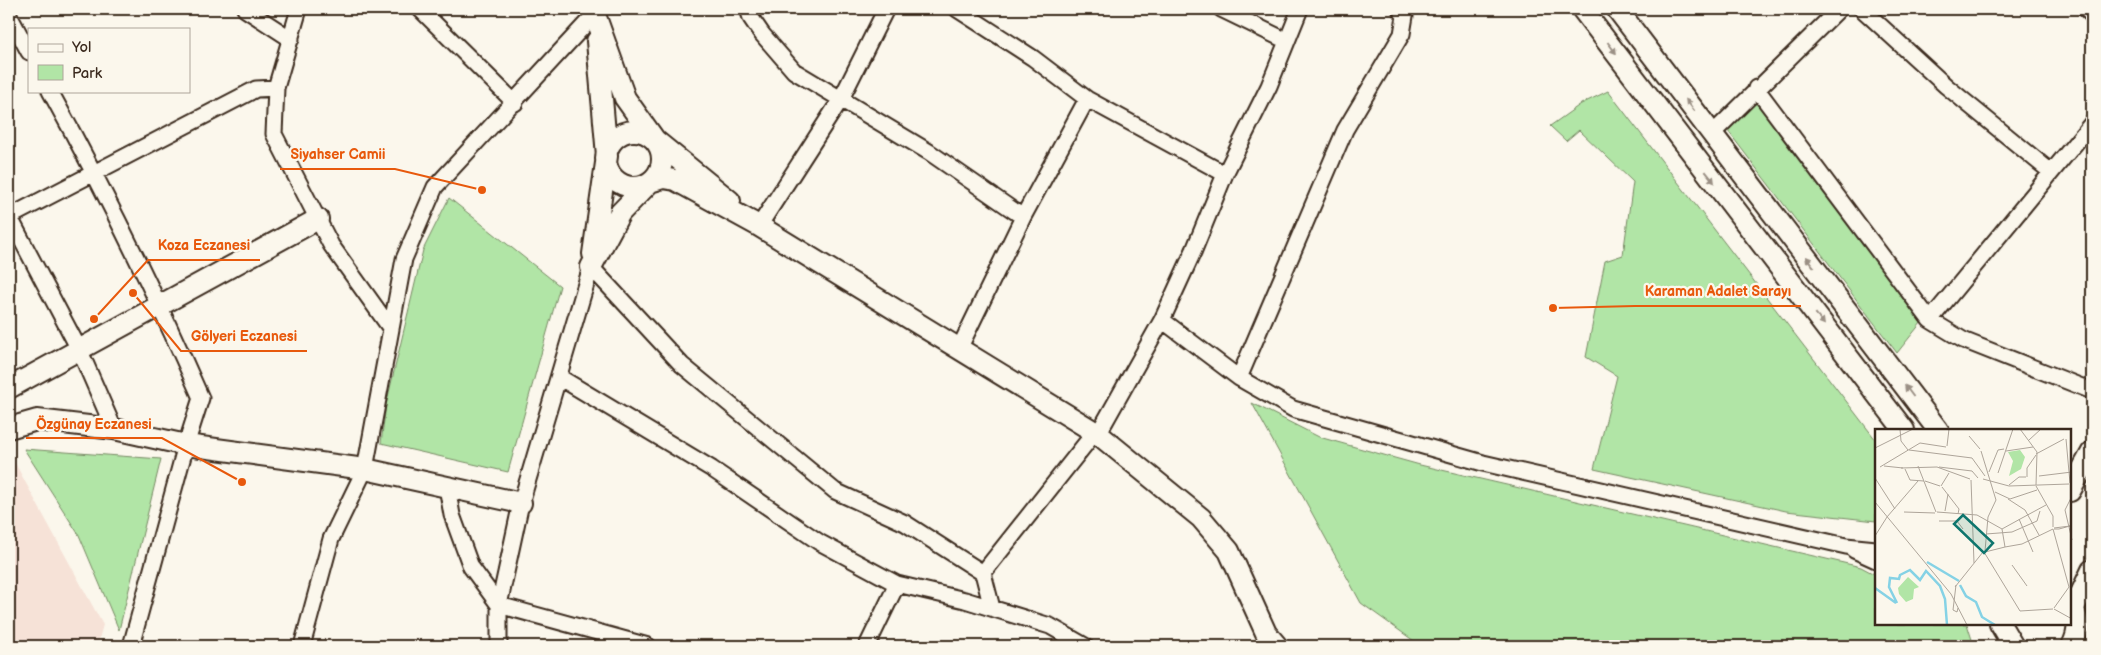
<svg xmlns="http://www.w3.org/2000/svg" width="2101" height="655" font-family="'Balsamiq Sans',sans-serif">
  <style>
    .built { fill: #f6e2d7 }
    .green { fill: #b1e5a6; stroke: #768862 }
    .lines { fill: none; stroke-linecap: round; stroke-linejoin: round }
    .street-casing { stroke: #3b2a1e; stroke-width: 19 }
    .secondary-casing { stroke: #3b2a1e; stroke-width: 24 }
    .street { stroke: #fbf7ec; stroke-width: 15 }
    .secondary { stroke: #fbf7ec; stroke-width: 20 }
    .oneway { fill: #9b9085 }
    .inset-river { fill: none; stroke: #85d2e5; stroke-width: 2.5 }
    .inset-road { fill: none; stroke: #aea59a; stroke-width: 1 }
    .view { fill: #0f766e; fill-opacity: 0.15; stroke: #0f766e; stroke-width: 2.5 }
    .inset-edge { fill: none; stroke: #3b2a1e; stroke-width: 2.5 }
    .leader { fill: none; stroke: #e8590c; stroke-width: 2 }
    .callout-dot { fill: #e8590c; stroke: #fbf7ec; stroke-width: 2 }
    .callout-label { font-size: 14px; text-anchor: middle; font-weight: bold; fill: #e8590c; stroke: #fbf7ec; stroke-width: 4.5; stroke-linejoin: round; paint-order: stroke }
  </style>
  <rect width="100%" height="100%" fill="#fbf7ec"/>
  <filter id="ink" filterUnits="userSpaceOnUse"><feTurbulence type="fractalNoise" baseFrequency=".02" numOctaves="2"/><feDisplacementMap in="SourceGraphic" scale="10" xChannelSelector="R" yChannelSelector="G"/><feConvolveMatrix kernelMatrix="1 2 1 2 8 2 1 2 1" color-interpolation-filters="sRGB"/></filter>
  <g filter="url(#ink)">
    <path class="built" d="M9 452 103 625 97 646H9Z"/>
    <path class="green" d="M1608 91 1876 440V521L1786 511 1594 469 1617 376 1586 357 1605 261 1623 255 1633 182 1579 130 1566 141 1550 126 1581 104Z
      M1758 99 1921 323 1897 353 1728 131Z
      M449 198 560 286 508 472 381 443 386 405 423 250Z
      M1252 403 1319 437 1420 465 1861 567 1876 575V624H1967L1974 646H1421L1361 603Z
      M24 449 161 459 119 630 79 535Z"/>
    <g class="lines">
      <defs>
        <path id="street" d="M245 9 291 39
          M299 9 276 88 274 134 331 245 391 329
          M420 9 515 103
          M748 9 751 18 762 34 794 71 929 152 1023 217
          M957 9 1033 58 1087 99 1225 174
          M1221 9 1287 41
          M1862 9 1946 86 2051 172
          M2086 9 2092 15
          M9 15 29 52
          M1756 88 1930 320 1963 340 2092 391
          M50 91C105 191 155 293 201 398L186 445 131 646
          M1712 134 1839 9
          M9 216 80 351 114 429
          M9 217 256 89 276 88
          M759 226 841 99 886 9
          M1162 320 1239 378 1293 409 1483 463 1846 546 1876 549
          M1930 320 2092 123
          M959 349 1023 217 1087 99
          M559 377 712 469 819 542 897 584
          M1239 378 1345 130 1402 34 1405 16 1400 9
          M1098 434 1162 320 1194 250 1225 174 1269 86 1300 9
          M447 487 452 515 471 567 499 605 648 646
          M1854 550 1876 560
          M983 573 1095 432
          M302 646 331 539 365 469 404 259 435 187 594 15
          M499 646V605L521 503 591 267 682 365 835 491 905 523 983 573 992 608
          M867 646 897 584 965 600 1050 626 1085 646"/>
        <path id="secondary" d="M593 9 625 98 655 140 730 201
          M1582 9 1904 430
          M1617 9 1938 430
          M606 159a28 28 0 1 1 56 0a28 28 0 1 1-56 0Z
          M593 254 607 156 597 41
          M591 267 620 213 650 182 663 178 675 180 759 226 1098 434 1201 518 1229 551 1266 633 1277 646
          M9 388 318 219
          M9 428 37 420 114 429 186 445 365 469 521 503
          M2070 491 2092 452
          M2070 599C2078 617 2081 629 2072 646
          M2074 608 2092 570
          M2000 624 2013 646"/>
      </defs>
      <use href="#street" class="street-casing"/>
      <use href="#secondary" class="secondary-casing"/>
      <use href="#street" class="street"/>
      <use href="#secondary" class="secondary"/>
    </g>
    <defs><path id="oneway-solid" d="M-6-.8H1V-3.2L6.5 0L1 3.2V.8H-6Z" transform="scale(1.25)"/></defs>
    <g class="oneway">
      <use href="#oneway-solid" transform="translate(1612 48) rotate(53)"/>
      <use href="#oneway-solid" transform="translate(1690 105) rotate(-127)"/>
      <use href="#oneway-solid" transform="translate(1710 177) rotate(52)"/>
      <use href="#oneway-solid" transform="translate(1810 262) rotate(-128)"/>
      <use href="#oneway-solid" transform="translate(1820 319) rotate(52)"/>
      <use href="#oneway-solid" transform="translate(1909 391) rotate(-127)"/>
    </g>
  </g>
  <g transform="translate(1875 429)">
    <rect width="196" height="196" fill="#fbf7ec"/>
    <path d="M145 21 150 28 146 40 134 47 138 32 133 23ZM33 148 44 158 39 160 38 170 31 173 24 165 23 159Z" fill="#b1e5a6"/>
    <path class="inset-river" d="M52 133 84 152M85 156 91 167 101 173 107 188 120 196M0 159 21 174M22 174 14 158 15 149 24 150 25 146 35 141 45 151 51 142 65 157 70 170 72 196"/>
    <path class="inset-road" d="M25 0 26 12 33 21M145 0 162 23 161 56M94 7 105 20M191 10 195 54M154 11 166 0M72 17 74 0M0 19 38 0M34 21 97 29 110 47M106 22 121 71 113 88 110 122M131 22 158 18M161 25 189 10M9 37 28 39M43 37 61 83M5 38 45 14 71 18M64 38 97 42 103 49M26 39 62 38 95 50M30 40 35 51 49 52M114 43 123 21 129 20M123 44 138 0M164 47 197 43M152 48V39L161 26M0 49 20 80M108 50 134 57 194 55M96 51 99 134M50 52 65 57M134 56 144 48H151M66 57 74 44M161 57 178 87V98M67 58 84 80 83 85M120 63 135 70 162 61M196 69 190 81 197 111M133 70 150 81 164 106M0 73 76 165 92 196M70 82 73 65M29 83 60 84M62 83 102 86 127 100 147 89M147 89 171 76M144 90 158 123M64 92H82L88 100M127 100 130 118M178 100 194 158 179 179M179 100H184L195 97 179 99M111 105 137 103 162 92 165 82M0 107 12 88 43 52M130 118 147 115 178 100M109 123 145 182 178 180M110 123 130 118M137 136 152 157M81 156 78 181 82 183 83 179M80 158 108 123M179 180 197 190"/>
    <path class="view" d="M88 86 118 114 109 124 79 95Z"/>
    <rect width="196" height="196" class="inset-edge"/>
  </g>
  <path class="leader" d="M482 190L395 169H280M94 319L148 260H260M1553 308L1635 306H1801M133 293L181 351H307M242 482L162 438H26"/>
  <g class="callout-dot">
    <circle cx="482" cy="190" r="5"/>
    <circle cx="94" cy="319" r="5"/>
    <circle cx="1553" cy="308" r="5"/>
    <circle cx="133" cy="293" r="5"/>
    <circle cx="242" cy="482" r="5"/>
  </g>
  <g class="callout-label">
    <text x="338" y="159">Siyahser Camii</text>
    <text x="204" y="250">Koza Eczanesi</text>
    <text x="1718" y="296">Karaman Adalet Sarayı</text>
    <text x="244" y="341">Gölyeri Eczanesi</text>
    <text x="94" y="429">Özgünay Eczanesi</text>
  </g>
  <rect width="2101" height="655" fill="none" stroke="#fbf7ec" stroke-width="30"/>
  <rect x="15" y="15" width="2071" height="625" fill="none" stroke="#3b2a1e" stroke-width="2" filter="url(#ink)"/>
  <rect x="28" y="28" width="162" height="65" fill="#fbf7ec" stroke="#aea59a"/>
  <rect x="38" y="44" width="25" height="8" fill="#fbf7ec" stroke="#aea59a"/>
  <text x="72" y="52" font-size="15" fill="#3b2a1e">Yol</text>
  <rect x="38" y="65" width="25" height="15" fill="#b1e5a6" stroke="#aea59a"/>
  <text x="72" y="78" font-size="15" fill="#3b2a1e">Park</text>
</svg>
